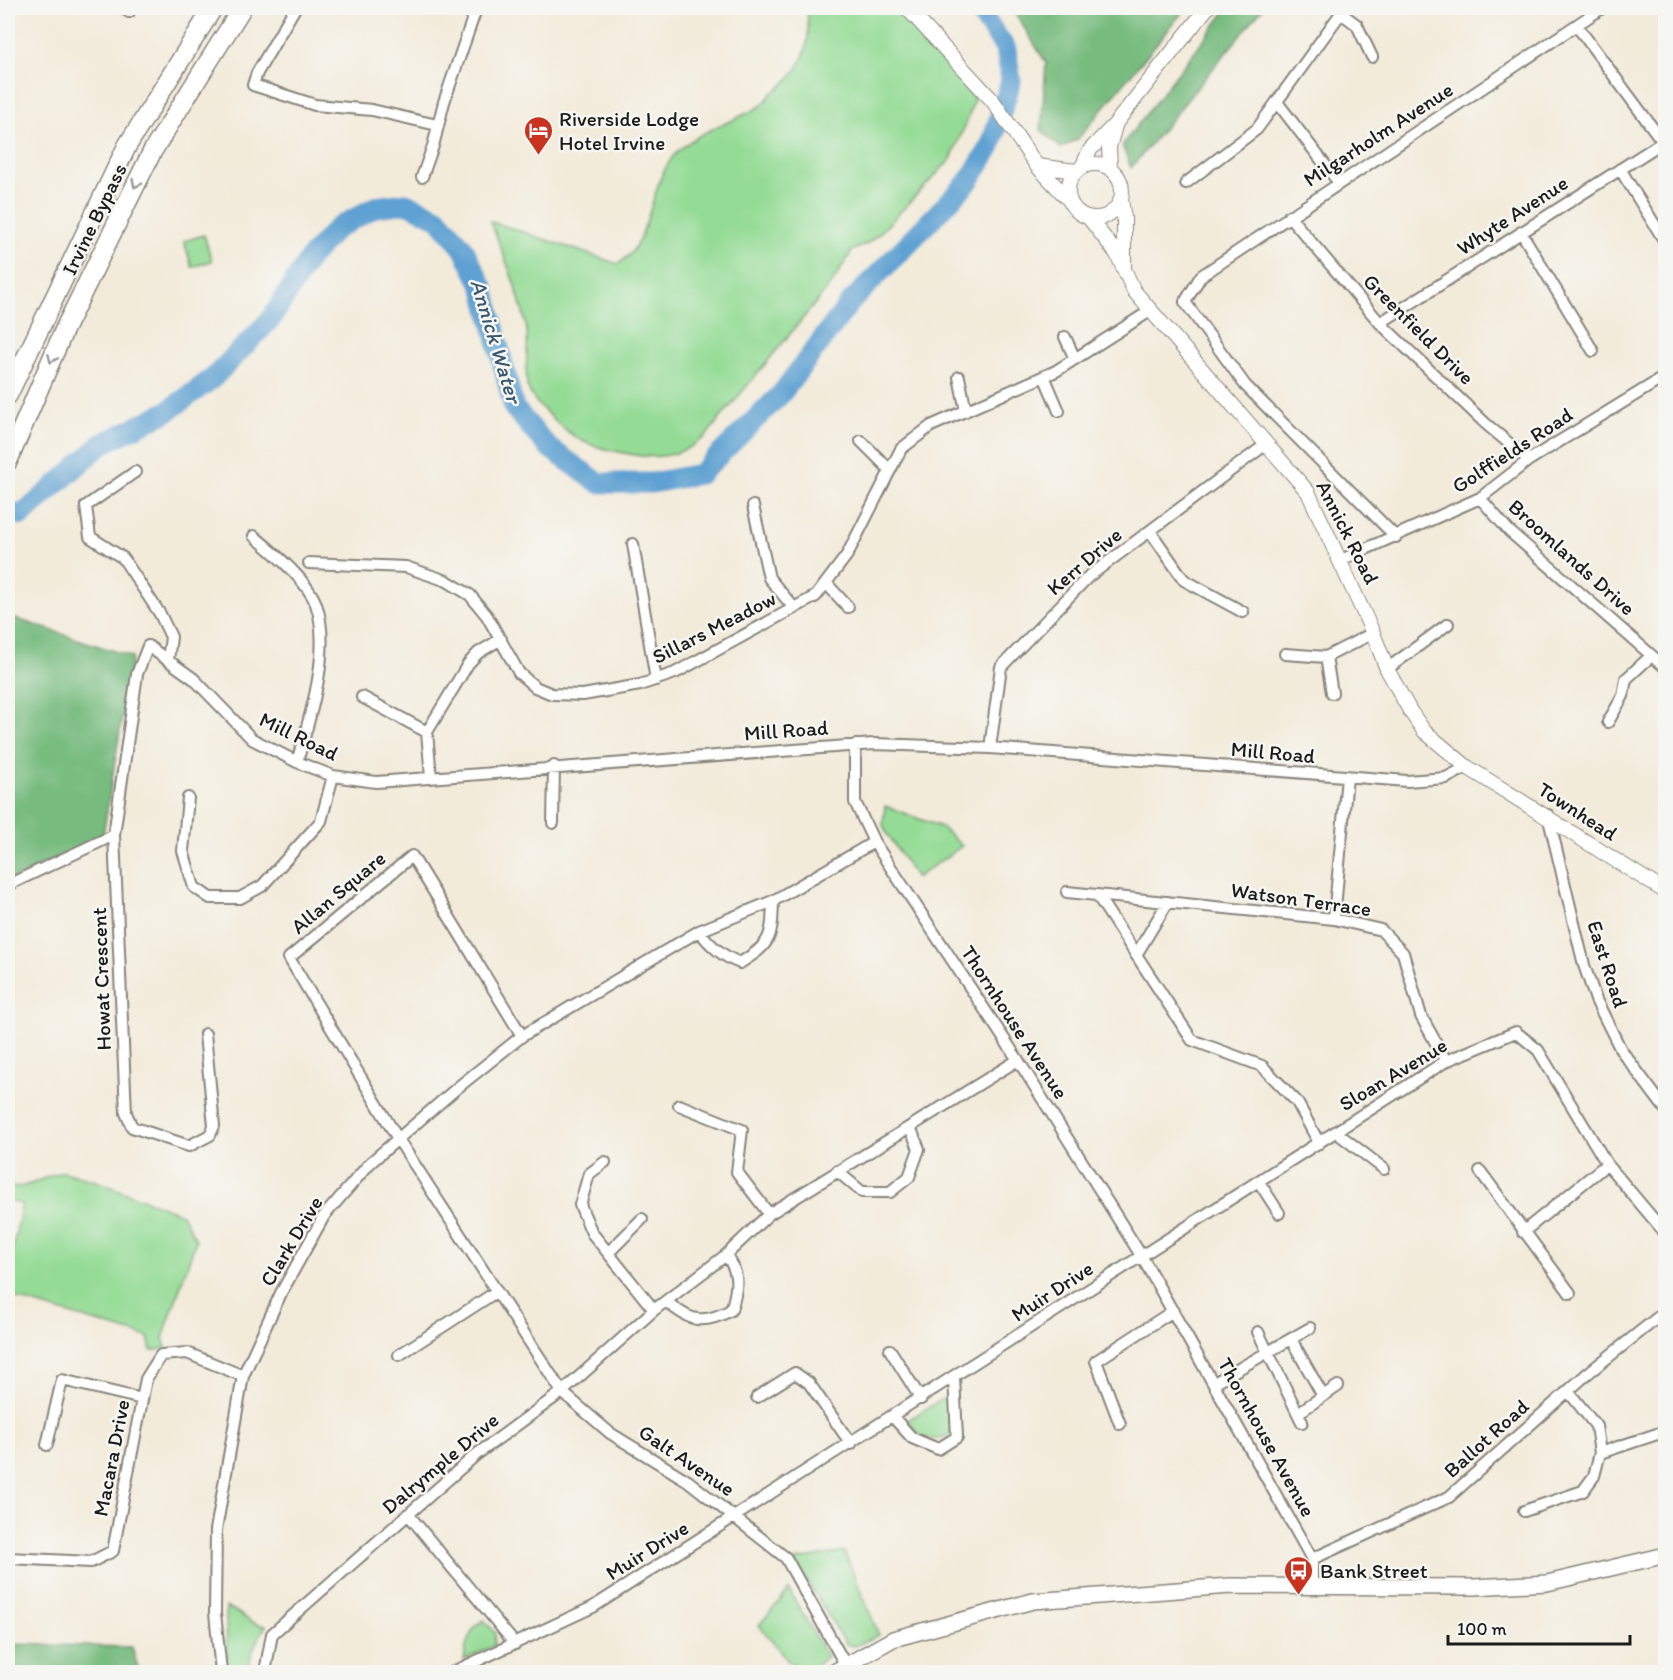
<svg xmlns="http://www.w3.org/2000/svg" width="1673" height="1680" font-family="Itim,sans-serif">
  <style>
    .green { fill: #94db95; stroke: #587c58; stroke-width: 1.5 }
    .forest { fill: #77bb7e; stroke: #4a6c4d; stroke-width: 1.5 }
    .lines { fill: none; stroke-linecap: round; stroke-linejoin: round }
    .river { stroke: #5fa1d2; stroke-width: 21 }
    .street-casing { stroke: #88847b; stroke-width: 14 }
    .secondary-casing { stroke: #88847b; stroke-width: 16 }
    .primary-casing { stroke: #88847b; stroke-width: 18 }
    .highway-casing { stroke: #88847b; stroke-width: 21 }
    .street { stroke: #fff; stroke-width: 10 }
    .secondary { stroke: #fff; stroke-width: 14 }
    .primary { stroke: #fff; stroke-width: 15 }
    .highway { stroke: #fff; stroke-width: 18 }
    .oneway { stroke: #999 }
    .labels { text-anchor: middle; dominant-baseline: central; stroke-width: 5; stroke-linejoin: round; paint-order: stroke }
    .poi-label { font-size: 21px; fill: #1c1c1c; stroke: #f6f6f2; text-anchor: start }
    .street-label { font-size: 21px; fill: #1c1c1c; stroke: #f6f6f2 }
    .water-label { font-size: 22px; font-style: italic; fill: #3a586e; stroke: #f6f6f2 }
  </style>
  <rect width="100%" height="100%" fill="#f6f6f2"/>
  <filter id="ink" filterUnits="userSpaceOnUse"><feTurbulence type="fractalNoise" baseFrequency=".0167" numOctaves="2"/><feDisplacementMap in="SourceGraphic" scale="12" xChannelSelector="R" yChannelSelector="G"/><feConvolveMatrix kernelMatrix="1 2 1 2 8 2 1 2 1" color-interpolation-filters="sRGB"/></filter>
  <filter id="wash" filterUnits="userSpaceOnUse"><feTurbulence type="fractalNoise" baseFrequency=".008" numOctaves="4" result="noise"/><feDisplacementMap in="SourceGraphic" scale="24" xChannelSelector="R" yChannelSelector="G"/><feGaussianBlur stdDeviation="1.35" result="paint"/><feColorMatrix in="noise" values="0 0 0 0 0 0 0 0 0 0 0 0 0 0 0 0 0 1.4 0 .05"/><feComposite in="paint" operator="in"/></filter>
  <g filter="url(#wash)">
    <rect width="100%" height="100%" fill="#f3ebda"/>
    <path class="green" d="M806 8H897L972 92 974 100 968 118 951 159 882 231 868 243 852 251 832 283 705 437C679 458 655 460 624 453 585 445 577 442 548 414 539 406 530 397 527 385 524 365 530 344 526 325 518 289 504 255 490 221L618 264C654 244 647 180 679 150 702 129 732 123 759 107 765 104 767 99 771 94 775 90 781 87 785 83 807 62 812 36 806 8Z
      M204 235 212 261 192 267 184 241Z
      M885 806 941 827 962 846 916 878 887 834 883 825Z
      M63 1172 93 1180 182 1214 196 1240 163 1338 166 1348 151 1351 148 1337 8 1296V1272L22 1204 8 1201V1186C29 1190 42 1176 63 1172Z
      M945 1397 951 1407 950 1434C932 1446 918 1437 908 1420Z
      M844 1551 879 1635 855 1646 846 1644 794 1561Z
      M789 1590 827 1656 810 1672H797L759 1625Z
      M226 1607C241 1611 248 1625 266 1626 256 1640 249 1655 249 1672H227Z
      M484 1620 495 1633 494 1646 464 1660C466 1643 469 1629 484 1620Z"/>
    <path class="forest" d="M1012 8H1186L1078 139 1061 148 1041 130 1046 63Z
      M1228 8H1263L1131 168 1122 145Z
      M8 616 132 657 103 835 8 882Z
      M8 1644 132 1647 139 1672H8Z"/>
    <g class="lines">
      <path class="river" d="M8 512 22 515 102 444 168 411 213 378 271 319 309 259 336 229 375 207 406 203 438 218 463 248 484 289 514 408 548 447 599 483H652L700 474 781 394 849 304 968 182 990 148 1011 81 1006 49 977 8"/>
    </g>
  </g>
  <g filter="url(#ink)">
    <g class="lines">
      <defs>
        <path id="street" d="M123 8 129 12 132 8
          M295 8 257 73 253 85 315 105 372 110 437 125
          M461 8 475 12
          M1577 26 1663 142
          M1277 102 1339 183
          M1620 169 1666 243
          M422 177 433 146 444 102 475 12 479 8
          M1186 183 1257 129 1341 13 1357 25 1372 57
          M1289 216 1380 323 1486 424 1529 460
          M1521 232 1593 351
          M1380 323 1666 140
          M1065 337 1075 359
          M1044 376 1059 411
          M959 377 966 411
          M861 441 890 470
          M135 472 86 506 90 537 123 558 160 614 171 637 168 660
          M1480 498 1509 531 1666 668
          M753 506 769 578 794 608
          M1150 531 1184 580 1243 612
          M254 536C273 552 307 580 316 604 332 650 310 717 297 762
          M1396 537 1245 385 1185 302 1201 276 1602 8
          M633 544 656 680
          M1341 560 1480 498 1529 460 1666 376
          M309 563 406 567 447 581 470 595 487 616 519 673 535 687 552 694 583 695 640 685 675 673 816 596 847 555 901 449 931 426 1056 371 1150 311
          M826 583 848 607
          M1285 654 1326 657 1373 633
          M1326 657 1332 693
          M1387 669 1448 624
          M362 697 427 732
          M1608 722 1623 696 1626 679 1651 656
          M855 745V802L874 842 1018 1060 1142 1257 1312 1559V1586
          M990 748 1001 667 1088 577 1265 445
          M431 777 427 732 468 664 478 653 501 639
          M188 798 183 851 194 887 210 898H240L262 886 321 821 333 776
          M1548 815 1584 965 1596 1000 1621 1050 1666 1110
          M553 823 554 766
          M8 885 114 835
          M1067 892 1334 919 1381 930 1403 953 1421 1016 1446 1061
          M1097 895 1192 1040 1262 1066 1297 1102 1319 1143
          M1334 919 1347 777
          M699 931C711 946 722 956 740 963 771 944 772 938 773 901
          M1136 955 1168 902
          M205 1034 214 1126 210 1135 189 1146 132 1127 126 1113 114 835 137 674 148 646 194 679 252 739 297 762 333 776 376 782 874 744 990 748 1407 781 1446 778 1467 767
          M522 1036 412 856 289 958 398 1139 562 1392 610 1433 688 1481 786 1558 846 1666
          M679 1105 742 1130 737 1172 769 1214
          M1336 1132 1384 1169
          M605 1162 589 1174 580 1205 592 1233 654 1310
          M837 1171 862 1192H890L909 1177 919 1149 910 1127
          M1480 1171 1570 1293
          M1259 1182 1279 1213
          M1523 1232 1607 1164
          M608 1253 642 1219
          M666 1301C690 1322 703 1325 731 1310 738 1288 740 1273 726 1255
          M1258 1332 1302 1422
          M1291 1339 1323 1396
          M890 1350 921 1399
          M399 1355 496 1292
          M1214 1383 1310 1328
          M757 1397 795 1373 809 1383 851 1444
          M1298 1413 1338 1386
          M893 1417 912 1438 938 1449 957 1437 954 1377
          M1120 1424 1096 1361 1173 1311
          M47 1445 62 1380 142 1399
          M1600 1453 1666 1431
          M1524 1511 1583 1491 1594 1476 1600 1453 1596 1426 1568 1391
          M408 1514 515 1644
          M8 1558 91 1562 113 1551 146 1379 161 1355 187 1353 243 1376
          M1312 1559 1449 1497 1587 1374 1666 1311
          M221 1672 215 1613 216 1530 243 1376 281 1293 324 1216 370 1163 457 1088 522 1036 699 931 773 901 874 842
          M265 1672 272 1634 477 1454 562 1392 654 1310 726 1255 769 1214 1018 1060
          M453 1672 593 1607 1446 1061 1516 1032 1538 1050 1607 1164 1666 1234"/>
        <path id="secondary" d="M907 8 993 101 1037 166 1069 200
          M1068 191a27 27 0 1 1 54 0a27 27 0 1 1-54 0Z
          M1037 166 1076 171
          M1082 167 1090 150 1115 124 1207 8
          M1110 168 1109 147 1115 126
          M1121 200 1124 218V267
          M1089 218 1117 254 1134 291 1308 492 1373 633 1387 669 1410 711 1424 731 1467 767 1666 892"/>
        <path id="primary" d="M834 1672 893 1639 1033 1601 1230 1586 1474 1587 1547 1583 1666 1555"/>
        <path id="highway" d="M8 395 127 146 213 8
          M8 461 65 328 152 152 242 8"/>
      </defs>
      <use href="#street" class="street-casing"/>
      <use href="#secondary" class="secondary-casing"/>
      <use href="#primary" class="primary-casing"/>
      <use href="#highway" class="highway-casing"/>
      <use href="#street" class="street"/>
      <use href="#secondary" class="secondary"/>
      <use href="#primary" class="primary"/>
      <use href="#highway" class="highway"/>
    </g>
    <defs><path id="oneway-chevron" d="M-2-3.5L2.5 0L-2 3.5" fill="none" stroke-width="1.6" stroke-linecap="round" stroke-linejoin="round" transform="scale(1.5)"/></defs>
    <g class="oneway">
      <use href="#oneway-chevron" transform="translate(136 184) rotate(116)"/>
      <use href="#oneway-chevron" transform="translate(52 359) rotate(113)"/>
    </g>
  </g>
  <defs>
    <symbol id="hotel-pin" viewBox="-11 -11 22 30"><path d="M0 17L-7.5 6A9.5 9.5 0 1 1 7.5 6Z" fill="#c8321e" stroke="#f6f6f2"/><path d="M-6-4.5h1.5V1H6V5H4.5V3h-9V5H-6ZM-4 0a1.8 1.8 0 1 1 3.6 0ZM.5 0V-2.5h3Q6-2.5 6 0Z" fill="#fff"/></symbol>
    <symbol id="bus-pin" viewBox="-11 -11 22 30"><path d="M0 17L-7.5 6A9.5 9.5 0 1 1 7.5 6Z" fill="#c8321e" stroke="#f6f6f2"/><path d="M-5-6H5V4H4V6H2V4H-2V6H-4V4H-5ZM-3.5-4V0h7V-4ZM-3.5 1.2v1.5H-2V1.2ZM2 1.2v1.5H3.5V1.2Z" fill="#fff"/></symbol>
  </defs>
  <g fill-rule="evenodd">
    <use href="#hotel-pin" x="522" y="114" width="33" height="45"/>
    <use href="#bus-pin" x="1282" y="1554" width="33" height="45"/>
  </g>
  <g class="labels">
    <g class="poi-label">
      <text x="559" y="118">Riverside Lodge<tspan x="559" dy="24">Hotel Irvine</tspan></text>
      <text x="1320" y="1570">Bank Street</text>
    </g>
    <g class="street-label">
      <text transform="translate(1378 134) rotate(-33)">Milgarholm Avenue</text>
      <text transform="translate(1512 215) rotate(-33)">Whyte Avenue</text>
      <text transform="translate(94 219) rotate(-64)">Irvine Bypass</text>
      <text transform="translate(1419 329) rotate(45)">Greenfield Drive</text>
      <text transform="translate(1512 450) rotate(-33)">Golffields Road</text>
      <text transform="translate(1348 532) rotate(63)">Annick Road</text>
      <text transform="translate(1572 557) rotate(42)">Broomlands Drive</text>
      <text transform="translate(1084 561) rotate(-41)">Kerr Drive</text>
      <text transform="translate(714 627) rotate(-27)">Sillars Meadow</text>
      <text transform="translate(786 730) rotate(-4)">Mill Road</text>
      <text transform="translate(299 736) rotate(26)">Mill Road</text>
      <text transform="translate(1273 752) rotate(5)">Mill Road</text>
      <text transform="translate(1578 811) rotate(33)">Townhead</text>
      <text transform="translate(338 892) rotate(-40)">Allan Square</text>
      <text transform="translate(1301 899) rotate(8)">Watson Terrace</text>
      <text transform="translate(1608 964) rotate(72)">East Road</text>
      <text transform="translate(101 979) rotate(-92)">Howat Crescent</text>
      <text transform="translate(1015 1022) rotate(57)">Thornhouse Avenue</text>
      <text transform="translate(1393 1074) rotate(-31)">Sloan Avenue</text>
      <text transform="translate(291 1241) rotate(-59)">Clark Drive</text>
      <text transform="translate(1052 1291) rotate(-33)">Muir Drive</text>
      <text transform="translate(1267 1437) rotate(61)">Thornhouse Avenue</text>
      <text transform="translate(1486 1438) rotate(-42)">Ballot Road</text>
      <text transform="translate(111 1458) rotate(-79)">Macara Drive</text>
      <text transform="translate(687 1460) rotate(34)">Galt Avenue</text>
      <text transform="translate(440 1463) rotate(-40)">Dalrymple Drive</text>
      <text transform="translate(647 1550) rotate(-32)">Muir Drive</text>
    </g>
    <g class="water-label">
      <text transform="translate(496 341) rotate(73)">Annick Water</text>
    </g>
  </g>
  <rect width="1673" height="1680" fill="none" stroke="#f6f6f2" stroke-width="30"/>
  <path d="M1448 1635v9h182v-9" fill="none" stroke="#1c1c1c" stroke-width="3"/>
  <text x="1457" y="1635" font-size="18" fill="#1c1c1c" stroke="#f6f6f2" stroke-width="4.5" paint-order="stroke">100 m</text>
</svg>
